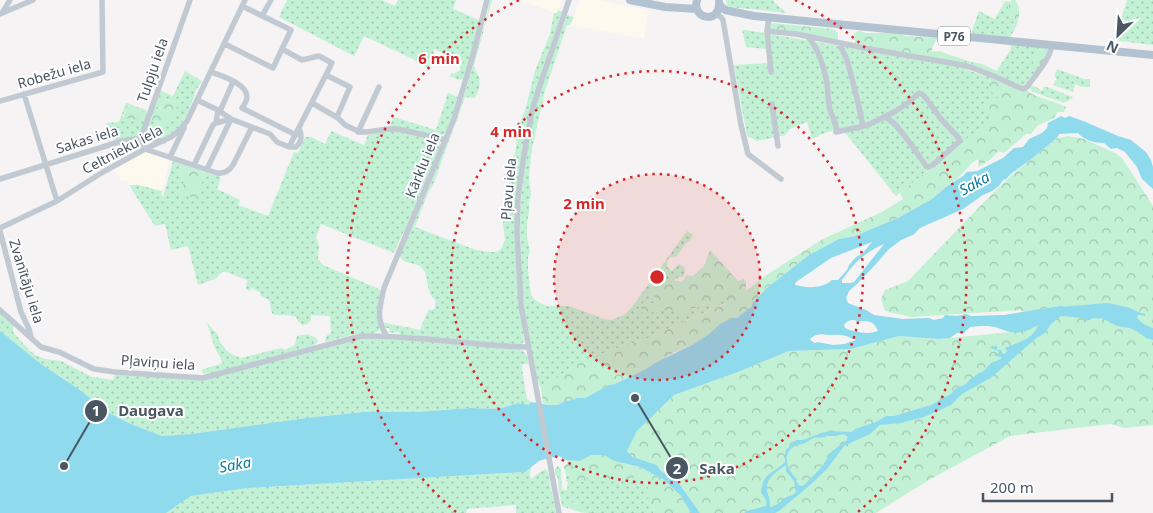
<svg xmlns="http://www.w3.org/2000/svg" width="1153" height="513" font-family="'Noto Sans',sans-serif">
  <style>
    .commercial { fill: #fdf9ef }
    .grass { fill: url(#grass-dots) }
    .forest { fill: url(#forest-crowns) }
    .water { fill: #90daee; fill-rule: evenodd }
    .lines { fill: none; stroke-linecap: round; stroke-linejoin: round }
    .river { stroke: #90daee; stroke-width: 8 }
    .minor { stroke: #c1cad2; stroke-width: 5.5 }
    .major { stroke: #b3c2d1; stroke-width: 8 }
    .ring { fill: none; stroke: #d62828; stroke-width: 2.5; stroke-dasharray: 2.5 5 }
    .labels { text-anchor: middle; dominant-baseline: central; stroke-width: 4; stroke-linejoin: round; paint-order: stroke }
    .shield { fill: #fff; stroke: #808990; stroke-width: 1 }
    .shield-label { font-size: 12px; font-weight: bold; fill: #4a5661 }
    .street-label { font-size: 14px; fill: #4a5661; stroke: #fff }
    .water-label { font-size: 15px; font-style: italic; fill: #0c7c9b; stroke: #fff }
    .centre { fill: #d62828; stroke: #fff; stroke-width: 2.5 }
    .ring-label { font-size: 15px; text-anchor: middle; font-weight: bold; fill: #d62828; stroke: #fff; stroke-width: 4; stroke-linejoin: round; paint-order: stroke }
    .leader { fill: none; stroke: #4a5661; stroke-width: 2 }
    .callout-dot { fill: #4a5661; stroke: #fff; stroke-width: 2 }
    .mark-label { font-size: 15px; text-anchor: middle; font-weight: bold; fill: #fff }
    .callout-label { font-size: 15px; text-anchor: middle; font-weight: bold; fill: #4a5661; stroke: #fff; stroke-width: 4; stroke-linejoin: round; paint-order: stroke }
  </style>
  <defs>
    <pattern id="grass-dots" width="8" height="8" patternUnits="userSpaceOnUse" patternTransform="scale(1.25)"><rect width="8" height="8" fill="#c3f1d5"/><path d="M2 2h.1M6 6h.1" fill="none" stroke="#a0c6b0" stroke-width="1.8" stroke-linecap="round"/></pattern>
    <pattern id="forest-crowns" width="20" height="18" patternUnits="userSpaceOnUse" patternTransform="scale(1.25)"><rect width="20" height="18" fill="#c3f1d5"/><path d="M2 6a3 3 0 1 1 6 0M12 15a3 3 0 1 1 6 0" fill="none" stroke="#a0c6b0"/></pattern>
  </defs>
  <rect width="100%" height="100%" fill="#f5f3f3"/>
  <path class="commercial" d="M519 0H562L557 14Z
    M580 0H600L649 11 644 39 570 25Z
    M149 151 170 159 162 191 138 185H129L126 180 121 181 117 173 112 171 143 152Z"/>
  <path class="grass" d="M287 0H381L395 6 398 0H456L453 9 479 20 471 55 463 79 459 80 449 76 452 73 454 74 460 70V65L463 62 459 57 447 55 434 49V54L430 56 434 59V62L429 64 431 69 423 66 413 59 364 36 354 56 279 17Z
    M490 0H492L474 65C475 70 477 73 479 77 481 83 478 93 475 98L465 97 433 185 428 193 415 227 476 250 491 252H497L501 249 505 240 503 224V212L506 204 512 165 516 148 517 132 526 107 535 71 550 34 554 13H557L558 10 562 12 542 70 515 216 517 280 524 341 522 344 505 345 400 335V333L397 332 390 333 389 328H385L382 322 420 330 428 310H432L435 308V300C424 290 430 275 422 268 415 261 401 265 400 255L454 126 462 103 487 15Z
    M726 0H773L775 3 787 13 730 7 727 6Z
    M1127 0H1153V45L1112 40 1116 36Z
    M1005 1 1011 2V11L1015 19 1013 25 1009 26 1015 29 1010 37 1008 38 973 34 972 31 979 11 995 19Z
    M567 15 574 17 570 25H567L545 91 532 148 529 177 531 195 529 203V213L527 223V238L530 251 528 257V270L531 295 534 299 540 303 548 306H569L577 309 604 319 611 320 624 315 632 307 687 231 693 235 690 241 686 243 677 256 670 257 667 262V267L672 271 679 264 684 267 685 272 683 277H679L668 285 656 289 654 296 656 299 652 304 651 312C659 312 666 309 674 308 680 307 685 309 690 309 696 309 700 306 705 304 712 301 721 300 728 302L648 338 611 350 548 387 541 389 537 379 526 320 522 288 520 233V209L525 163 535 108 541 88Z
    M742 30H746L952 65 992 78 998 98 988 104H981L979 105 992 117 959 146 896 196 847 135 841 130C830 130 822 134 812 139L807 122 790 129 785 135 757 141 747 136 734 65 768 63 767 49 746 47Z
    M1007 44 1045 48 1043 51 1040 50 1033 59 1039 67 1023 87 994 75 1011 49V46Z
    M1057 69 1084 79H1090V87H1082L1075 84 1073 92 1053 85 1057 78 1054 77Z
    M185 71 202 81 194 93 195 95C188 110 181 139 158 138 152 138 148 136 144 132L155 105 161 110 151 117 153 122 169 125C174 119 174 111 177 104L174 101 162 98 164 92 173 96Z
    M1030 85 1036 87 1042 91 1044 86 1073 97C1070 101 1067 103 1062 102L1033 92 1030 89Z
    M448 93 458 97 456 108 445 133 441 136 390 127 393 117 436 130Z
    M126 103 131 104C126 107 124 113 123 118H128L144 113 134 106 146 110 148 113 140 136 114 141 106 123 119 122Z
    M395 130 439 141 441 144 405 231H404L394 253 321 224 316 237 319 246 318 259 323 265 379 289 382 292 380 326 379 331 374 333 356 334 325 342C326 337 326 335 331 333L330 316 311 315V320L308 324 303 325 298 322 296 317 288 315H275L272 313 269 300 260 295V292C256 291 254 289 251 288L250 291 246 289 247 280 226 272H222L215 279 198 285 188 246 171 250 165 224 155 226 129 185H138L162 191 161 193 163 197 173 161 180 163V172L184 182 182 188 205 172 221 177 217 189 240 200 238 205 268 216 294 152 298 153 305 137H311L325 144 331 131 364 145 368 135Z
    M0 312 14 325 13 332 30 351 37 356 46 359 61 361 92 377 113 380 115 373 194 379 353 339 376 337 519 349C527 352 527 356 529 364H522L523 376 527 399 531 402 529 405 518 403 499 409 470 408 417 412H363L306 418 191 434 162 436 131 424 111 414 77 388 41 364 0 331Z
    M207 322 213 330 217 333 220 342 227 351 233 355 241 358 281 348 285 350 295 345 297 336 307 334 316 338 318 341 315 345 220 372 205 374 201 370 223 363 214 346Z
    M558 466 561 469 562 490H567L568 482H566V474H567L585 478 586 476 593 478 603 475 611 480 614 478C618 479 622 480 625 476H634L636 477V479H638L640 478 643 479 645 483 652 490 651 497 654 503 653 513H591L576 503 568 507 569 509 562 506 559 491 558 478 555 474V469Z
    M531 467 530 477 532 479 537 474 546 469C550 475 549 478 550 485 552 494 555 504 556 513H516V505L467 509 466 513H166L191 496 248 488 524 472Z"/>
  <path class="forest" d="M1011 0H1015C1022 9 1019 19 1015 29L1009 26V23H1012L1013 25 1015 19 1014 16 1011 15V11L1008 8V5L1011 4Z
    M771 23 833 29 838 33V41L769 30Z
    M860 31 866 33H895L907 36 938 38 948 40 941 42 936 40 932 48V51L935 52 940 51 947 54 960 58 967 61 982 64 997 71 994 75 867 48V45L855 43 854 34 856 32Z
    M1045 48 1049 49 1050 51 1039 67H1034L1033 65V59L1038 50 1043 51Z
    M992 78 1027 90C1034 98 1056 101 1066 107L1064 112H1058L1054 118 1037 126 1031 134H1026L1004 153 998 151C993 158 986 163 978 167L979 163 978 159 972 163 957 179 946 187 932 199 898 218 875 228 855 236 839 239 809 255 768 287 753 302 751 307 737 318H732L720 324 709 334 694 344 675 352 646 369 615 384 609 385 585 398H577L572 400 565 401 558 405H549L543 403 541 389 577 363 611 350 648 338 727 303 723 301 718 304 713 305 710 302 706 304H703L699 307 690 309 683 316 679 315 676 308 668 312 665 310C658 312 652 311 646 316 639 312 641 307 644 300L652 304 656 299 654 296H652L651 292 656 289 657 285H668L674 280 682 282 687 275 693 276 704 266 710 250 738 281 744 279 746 283V291L765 276 823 239 882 212 903 199 900 193 959 146 991 117 978 105 981 104H988L998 98 988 89Z
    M161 91 164 92 162 98 168 100 170 99 177 103H180L181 105 180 108 176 107 173 119H176V122H174L172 121 168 127 164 124C159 125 155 125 152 120L153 113 161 110 160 108 155 105Z
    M131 104 145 113 146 114 144 117 131 120 128 118H123L127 108Z
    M1068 136 1084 139 1113 152 1122 158 1153 206V425L1125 428 1110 424 1010 436 927 481 876 513H700L678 482 661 471 657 465 633 457 627 451 637 431 674 395 738 372 789 351 851 349 899 336 939 339 1012 332 1040 323 1021 310 911 317 885 311 881 299 885 290 908 281 984 202 1013 174 1042 150 1058 138Z
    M180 163 205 172 198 198 190 197 188 194 182 195 179 190 182 188 184 182 180 172Z
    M592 455H604L614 461 640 467 664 480 681 496 691 513H653L654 503 652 501 651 497 648 498 645 496 649 491 652 490 647 487 648 486 643 479H636V477L634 476 633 481 625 476C622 480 618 479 614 478L608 480 605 479 603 475 598 476V481H595L593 478H592L591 479 586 477 585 478 587 481 585 482H580L576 484C573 482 572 481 572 477L570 475 565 473 566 471 563 467 568 462 566 460 580 461Z
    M563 499 580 505H582L591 513C579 513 574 511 564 505Z"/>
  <path class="water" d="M1061 116 1065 118 1069 116 1086 122 1090 124 1118 136 1131 140 1146 152 1151 160 1153 167V189L1142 179 1137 167 1125 152 1117 148 1111 149 1104 143C1094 143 1084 140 1078 133L1059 134 1057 138 1030 160 1012 173 1006 179 1003 180 999 186 992 191 983 195 963 209 920 228 913 235 901 240 889 249 876 264 856 285 849 291 846 298 848 303 866 310 874 315 903 319 929 318 934 320 943 318 945 315 957 316 966 314 971 316 1003 315 1006 318 1013 320 1038 313 1044 315 1047 314 1059 307 1108 303 1130 308 1138 312 1145 314V316L1141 315H1138L1137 318C1140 322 1148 327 1153 328V340L1146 338 1140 333 1130 328 1117 326 1104 319 1094 318 1086 321 1082 318 1061 316 1051 324 1045 333 1035 339 992 377 962 394 951 405 924 417 901 423 880 425 870 434 844 446 827 469 809 486 779 511 775 513H744L750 510 766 506C768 499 763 497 761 492 763 472 773 474 785 462 784 445 788 451 796 440H803L821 433 830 431 852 432 855 429 876 422 886 416H894L931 405 951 394 955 389 966 384 969 380 979 373 984 371 991 363 1001 359V357L993 355 999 353 998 351 989 347H993L991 346 992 345 994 347 997 345V350H1001L1002 353 1005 354 1007 351 1005 348C1017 342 1032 341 1038 325 1035 327 1026 332 1021 332 1014 334 1006 331 998 328 990 325 979 326 970 327L964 333H957L950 338 939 339 899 336 851 349 789 351 738 372 674 395 637 431 627 451 633 457 657 465 661 471 678 482 700 513H691L681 496 664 480 640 467 614 461 604 455H592L580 461 566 460 559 456 545 459 539 461 525 472 248 488 191 496 166 513H0V331L41 364 77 388 111 414 131 424 162 436 191 434 306 418 363 412H417L470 408 499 409 518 403 529 405 531 402 549 405H558L565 401 572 400 577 398H585L609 385 615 384 646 369 659 361 694 344 709 334 720 324 732 318H737L751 307 753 302 768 287 809 255 839 239 855 236 898 218 932 199 946 187 963 176 967 172 977 171 1003 158 1014 148 1023 147 1029 139 1042 133 1047 128 1048 123ZM872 242 862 254 856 257 849 265 847 270 838 280H832C823 289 806 288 795 285L796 282 831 258ZM884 244 854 282 850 283H842V280C846 275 848 271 852 267 860 257 874 248 884 244ZM854 320C863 324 872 316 878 331 868 335 854 332 845 328L844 325C847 321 849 320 854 320ZM822 334C830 336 833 334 840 335 845 335 851 338 856 340L844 344 833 345 817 342 815 343 810 340 811 338 816 335ZM843 434 848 437 846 441 832 451 821 468 803 486 799 485 796 481 797 479C787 470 781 454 795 446 798 445 800 444 803 444 807 442 810 440 813 438 817 437 821 438 825 437L826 436H836ZM786 465V471L794 481 796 492C793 496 790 495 785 498 779 502 777 506 770 507 771 498 766 493 767 487 767 477 779 470 786 465Z"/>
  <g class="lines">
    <path class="river" d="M998 320 1061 310"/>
    <path class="minor" d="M190 0 141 138V142L145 149 217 173C224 174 229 171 233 165L252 127
      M2 13 10 0
      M0 14 33 0
      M715 14 721 17 723 20 741 125 748 154 781 179
      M262 16 271 0
      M769 17 767 31 796 34 875 50 957 64 970 67 996 77 1018 87 1023 89 1027 87C1035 75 1050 60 1052 45
      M767 31 771 72
      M808 37C818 47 825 70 827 83 828 92 828 101 830 110 832 117 838 125 836 132L868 125 896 111 909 102 919 93 922 94 925 97 941 119 958 137 960 141 933 165 928 167 926 166C918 155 896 119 884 117
      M839 43 847 60 857 98 862 121V125L858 128
      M225 44 273 68 291 30 242 6
      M211 72C221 76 247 83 247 97 247 101 244 105 242 108L296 135
      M326 75 350 87 337 117
      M24 94 57 201
      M197 100 218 110 231 119 270 134 277 142 289 147 332 63 319 56 302 60 282 49
      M0 101 103 72 102 0
      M312 103 338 118 345 125 360 132H367L388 129H398L446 140
      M772 104 778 146
      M220 111 233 82
      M358 132 379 87
      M289 147H296C302 142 302 135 299 128
      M170 157 184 128
      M194 165 213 125 216 123 218 110
      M207 169 231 119 216 123
      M0 179 122 141 141 138 164 141
      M0 228 57 201 103 172 145 149 171 137 180 130 187 121 245 0
      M0 231 21 312 29 329 31 337
      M0 310 41 347 59 352 94 369 115 372 203 378 361 336C417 335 472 346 528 347
      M387 336C375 320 380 306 384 288L454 119 473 55 487 0
      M559 513 521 305 517 232 518 198 523 161 532 111 541 82 569 0"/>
    <path class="major" d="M630 0 665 7 697 9
      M697 0C691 20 721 24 719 2
      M720 5 725 10 754 16 1153 55"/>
  </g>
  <circle cx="657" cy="277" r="103" fill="#d62828" fill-opacity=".12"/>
  <g class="ring">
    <circle cx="657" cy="277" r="103"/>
    <circle cx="657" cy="277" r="206"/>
    <path d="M456 512A309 309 0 0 1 519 0M795 0A309 309 0 0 1 858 512"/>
  </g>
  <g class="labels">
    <rect class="shield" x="938" y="26.5" width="32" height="19" rx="4"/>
    <g class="shield-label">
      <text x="954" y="36">P76</text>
    </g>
    <g class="street-label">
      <text transform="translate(152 70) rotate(-71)">Tulpju iela</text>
      <text transform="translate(54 73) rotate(-16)">Robežu iela</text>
      <text transform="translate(87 139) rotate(-17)">Sakas iela</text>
      <text transform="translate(122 149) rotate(-28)">Celtnieku iela</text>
      <text transform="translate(422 165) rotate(-68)">Kārklu iela</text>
      <text transform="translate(508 189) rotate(-85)">Pļavu iela</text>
      <text transform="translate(27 281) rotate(73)">Zvanītāju iela</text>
      <text transform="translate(158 362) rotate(4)">Pļaviņu iela</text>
    </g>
    <g class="water-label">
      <text transform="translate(974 183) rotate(-29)">Saka</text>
      <text transform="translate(235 464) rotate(-10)">Saka</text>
    </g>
  </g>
  <circle cx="657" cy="277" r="8" class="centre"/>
  <g class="ring-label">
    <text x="439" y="64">6 min</text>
    <text x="511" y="137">4 min</text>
    <text x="584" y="209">2 min</text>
  </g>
  <path class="leader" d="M64 466L96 411M635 398L677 468"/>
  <g class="callout-dot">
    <circle cx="64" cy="466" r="5"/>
    <circle cx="635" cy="398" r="5"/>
    <circle cx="96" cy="411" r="12"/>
    <circle cx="677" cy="468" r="12"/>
  </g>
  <g class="mark-label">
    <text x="96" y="416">1</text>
    <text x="677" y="474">2</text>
  </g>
  <g class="callout-label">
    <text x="151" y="416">Daugava</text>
    <text x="717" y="474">Saka</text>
  </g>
  <g transform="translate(1118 35) rotate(205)" stroke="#ffffff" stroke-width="4" paint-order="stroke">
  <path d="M0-4L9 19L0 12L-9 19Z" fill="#4a5661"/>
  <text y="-8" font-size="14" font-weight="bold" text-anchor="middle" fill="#4a5661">N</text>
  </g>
  <path d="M983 493v8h129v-8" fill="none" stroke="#4a5661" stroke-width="2.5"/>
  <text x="990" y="493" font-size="15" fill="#4a5661" stroke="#ffffff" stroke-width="4" paint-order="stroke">200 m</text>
</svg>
